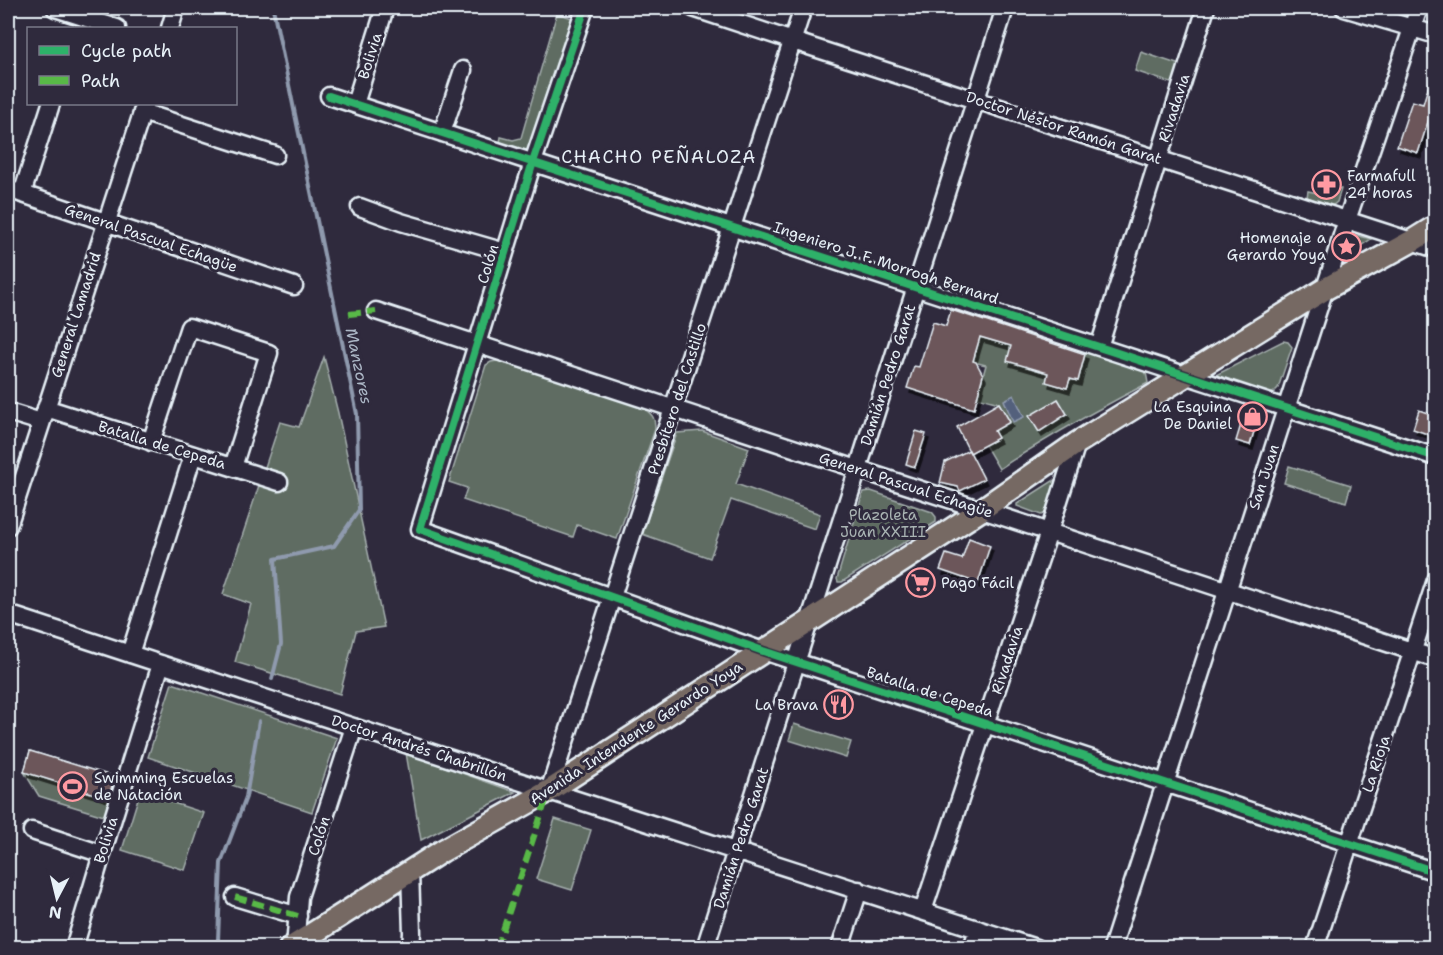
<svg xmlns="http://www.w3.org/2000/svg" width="1443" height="955" font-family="'Shantell Sans',sans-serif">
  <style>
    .green { fill: #5f6c62; stroke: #a4aead; stroke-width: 1.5; fill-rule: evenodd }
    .water { fill: #53607c; stroke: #8f9aae; stroke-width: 1.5 }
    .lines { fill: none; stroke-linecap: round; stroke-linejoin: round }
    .stream { stroke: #8f9aae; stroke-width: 4 }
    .building { fill: #6c575a; stroke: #e8f1f8; stroke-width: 1.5; filter: url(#shadow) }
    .minor-casing { stroke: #e8f1f8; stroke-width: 21 }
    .major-casing { stroke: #e8f1f8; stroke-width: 26 }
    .minor { stroke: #2f2a3d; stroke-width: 16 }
    .major { stroke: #766964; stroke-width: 21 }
    .rail { stroke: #e8f1f8; stroke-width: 4; stroke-dasharray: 9 4.5; stroke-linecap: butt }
    .quiet { stroke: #58b947; stroke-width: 6; stroke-dasharray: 12 6; stroke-linecap: butt }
    .cycleway-casing { stroke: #2f2a3d; stroke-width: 11 }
    .cycleway { stroke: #2db169; stroke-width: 8 }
    .labels { text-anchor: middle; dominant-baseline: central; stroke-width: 6; stroke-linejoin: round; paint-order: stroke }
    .street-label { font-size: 15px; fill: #e8f1f8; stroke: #2f2a3d }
    .poi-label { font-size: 15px; fill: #e8f1f8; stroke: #2f2a3d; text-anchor: start }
    .park-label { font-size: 15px; fill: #aab5b4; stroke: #2f2a3d }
    .water-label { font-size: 16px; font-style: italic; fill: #acb7c6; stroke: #2f2a3d }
    .quarter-label { font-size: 18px; letter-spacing: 1.5px; fill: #e8f1f8; stroke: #2f2a3d }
  </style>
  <defs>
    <filter id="shadow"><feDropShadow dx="3" dy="5" stdDeviation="0" flood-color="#0009"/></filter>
  </defs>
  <rect width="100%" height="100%" fill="#2f2a3d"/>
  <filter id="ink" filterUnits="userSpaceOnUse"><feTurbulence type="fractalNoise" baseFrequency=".0167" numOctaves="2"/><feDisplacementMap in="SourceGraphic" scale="12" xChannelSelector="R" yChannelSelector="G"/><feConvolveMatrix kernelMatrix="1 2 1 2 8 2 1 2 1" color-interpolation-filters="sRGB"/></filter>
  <g filter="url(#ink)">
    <path class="green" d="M557 13 575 19 533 145 528 150H522L500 142 501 137 513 140 521 138Z
      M1141 52 1180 65 1174 84 1135 71Z
      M1334 187 1341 189 1337 202 1333 205H1329L1307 197 1308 191 1326 195 1332 192Z
      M1345 232 1371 239 1335 263Z
      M980 337 1011 346 1067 388 1070 379 1078 380 1086 351 1146 372 1148 383C1096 410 1048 437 999 469L985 445 998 438 994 431 1010 422 999 403 977 397 986 365 974 362 940 364 973 359ZM1058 399 1067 414 1039 432 1030 416Z
      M1283 341 1288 342 1292 347 1278 388 1272 394 1266 396 1214 376Z
      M324 357 338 413 384 627 356 631 340 694 235 662 251 604 223 594 280 422 299 427Z
      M497 361 641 406C651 414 655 415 655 429L617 539 577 525 573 537 463 500 467 488 449 482 486 365 491 362Z
      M702 431 749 448 736 484 820 514 815 529 731 500 710 558 642 534 677 433Z
      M1289 466 1351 485 1346 502 1284 483Z
      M1056 479 1046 513 1041 515 1017 506V504Z
      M871 491 932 512 936 517V522L842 582H838L837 579 863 492Z
      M172 683 337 738 312 812 148 757Z
      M794 724 851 742 846 758 789 740Z
      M30 751 116 778 104 816 39 796 24 772Z
      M406 753 515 792 421 840Z
      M140 792 204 813 185 870 122 850Z
      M555 819 591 830 572 890 536 879Z"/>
    <path class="water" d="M1014 395 1024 417 1013 422 1004 400Z"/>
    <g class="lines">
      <path class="stream" d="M272 679 281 644 275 559 334 546 359 510 357 414 273 8
        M219 948 218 940 221 863 246 797 259 721"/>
    </g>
    <path class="building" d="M1433 71H1436V103H1434L1418 153 1397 146 1412 101 1423 104Z
      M951 310 1085 354 1078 381 1070 379 1067 388 1046 382 1048 373 1007 361 1011 346 980 337 973 361 976 362 983 375 974 409 907 388 914 366 919 367 933 322 946 326Z
      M1058 399 1067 414 1039 432 1029 416Z
      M999 403 1010 422 994 431 998 438 970 453 957 427Z
      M1246 408 1255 411 1258 418 1250 445 1236 441Z
      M1419 410 1436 416V437L1413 429Z
      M916 431 926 434 915 467 906 464Z
      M969 450 984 479 960 491 958 487 940 483 945 462Z
      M969 538 990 546 978 583 940 570 946 554 962 559Z
      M30 751 115 777 108 798 24 772Z"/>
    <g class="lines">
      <defs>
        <path id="minor" d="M55 8 117 28
          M585 8 533 162 420 529 763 651 1436 872
          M693 8 793 41 1436 249
          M1344 8 1436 35
          M170 28 176 8
          M329 96 1436 457
          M355 104 385 8
          M142 112 275 155
          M442 133 463 70
          M8 189 294 286
          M22 194 51 104
          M360 207 401 222 505 252
          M376 311 1436 659
          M1099 347 1206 8
          M46 408 279 482
          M8 412 41 422
          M151 442 189 327 269 353 233 467
          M8 526 145 104
          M8 614 549 791 1036 948
          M130 654 193 455
          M549 791 803 8
          M32 831 102 854
          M410 871 412 933 411 948
          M235 897 298 916
          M923 911 1049 532 1077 443
          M74 948 102 854 161 664
          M295 948 299 897 354 727
          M705 948 1005 8
          M840 948 859 890
          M972 948 978 929
          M1112 948 1347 220 1419 8
          M1315 948 1436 580"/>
        <path id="major" d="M290 948 442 851 549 791 981 510 1077 443 1325 289 1412 241 1436 226"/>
      </defs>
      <use href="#minor" class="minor-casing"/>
      <use href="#major" class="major-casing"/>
      <use href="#minor" class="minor"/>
      <use href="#major" class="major"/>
      <path class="rail" d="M8 936 9 948"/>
      <path class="quiet" d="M349 314 376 311
        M235 897 298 916
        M497 948 549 791"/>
      <defs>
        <path id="cycleway" d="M585 8 533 162 420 529 763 651 1436 872
          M329 96 1436 457"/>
      </defs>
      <use href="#cycleway" class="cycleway-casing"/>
      <use href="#cycleway" class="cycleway"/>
    </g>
  </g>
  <defs>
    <symbol id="pharmacy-ring" viewBox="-11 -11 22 22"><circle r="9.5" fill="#2f2a3d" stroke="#ff9aa2" stroke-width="1.5"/><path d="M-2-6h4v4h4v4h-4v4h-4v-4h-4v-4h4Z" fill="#ff9aa2"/></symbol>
    <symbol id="sight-ring" viewBox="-11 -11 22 22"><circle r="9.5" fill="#2f2a3d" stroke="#ff9aa2" stroke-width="1.5"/><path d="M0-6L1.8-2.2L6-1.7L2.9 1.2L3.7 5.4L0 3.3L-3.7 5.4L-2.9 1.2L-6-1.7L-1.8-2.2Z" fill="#ff9aa2"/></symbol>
    <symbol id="shop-ring" viewBox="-11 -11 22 22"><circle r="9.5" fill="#2f2a3d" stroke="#ff9aa2" stroke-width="1.5"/><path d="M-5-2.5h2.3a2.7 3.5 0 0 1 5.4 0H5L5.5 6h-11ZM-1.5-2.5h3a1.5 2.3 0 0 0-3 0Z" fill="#ff9aa2"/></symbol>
    <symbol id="supermarket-ring" viewBox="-11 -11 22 22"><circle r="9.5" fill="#2f2a3d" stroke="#ff9aa2" stroke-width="1.5"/><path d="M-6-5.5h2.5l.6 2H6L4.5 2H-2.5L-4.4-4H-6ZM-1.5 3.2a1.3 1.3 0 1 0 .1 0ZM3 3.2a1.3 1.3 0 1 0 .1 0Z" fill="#ff9aa2"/></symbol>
    <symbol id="restaurant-ring" viewBox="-11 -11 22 22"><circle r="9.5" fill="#2f2a3d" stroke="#ff9aa2" stroke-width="1.5"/><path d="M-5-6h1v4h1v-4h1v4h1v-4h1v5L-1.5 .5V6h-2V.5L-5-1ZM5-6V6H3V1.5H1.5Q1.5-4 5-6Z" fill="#ff9aa2"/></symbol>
    <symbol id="stadium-ring" viewBox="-11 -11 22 22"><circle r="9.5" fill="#2f2a3d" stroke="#ff9aa2" stroke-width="1.5"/><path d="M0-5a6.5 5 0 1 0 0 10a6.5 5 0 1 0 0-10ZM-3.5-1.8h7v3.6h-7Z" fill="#ff9aa2"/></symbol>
  </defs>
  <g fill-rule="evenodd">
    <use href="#pharmacy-ring" x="1310" y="168" width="33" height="33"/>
    <use href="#sight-ring" x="1330" y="230" width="33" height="33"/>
    <use href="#shop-ring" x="1236" y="400" width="33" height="33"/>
    <use href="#supermarket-ring" x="904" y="566" width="33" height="33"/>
    <use href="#restaurant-ring" x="822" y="688" width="33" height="33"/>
    <use href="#stadium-ring" x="56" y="770" width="33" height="33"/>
  </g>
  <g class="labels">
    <g class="street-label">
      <text transform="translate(370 56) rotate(-73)">Bolivia</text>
      <text transform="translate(1174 108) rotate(-72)">Rivadavia</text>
      <text transform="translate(1064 128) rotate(18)">Doctor Néstor Ramón Garat</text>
      <text transform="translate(151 238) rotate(19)">General Pascual Echagüe</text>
      <text transform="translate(886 263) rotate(18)">Ingeniero J. F. Morrogh Bernard</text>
      <text transform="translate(488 264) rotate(-73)">Colón</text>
      <text transform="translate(76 315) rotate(-72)">General Lamadrid</text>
      <text transform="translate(888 375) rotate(-72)">Damián Pedro Garat</text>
      <text transform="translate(677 399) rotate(-72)">Presbítero del Castillo</text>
      <text transform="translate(162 445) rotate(17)">Batalla de Cepeda</text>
      <text transform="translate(1264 477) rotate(-72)">San Juan</text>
      <text transform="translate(906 485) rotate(18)">General Pascual Echagüe</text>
      <text transform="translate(1007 660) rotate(-72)">Rivadavia</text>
      <text transform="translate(930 692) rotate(18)">Batalla de Cepeda</text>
      <text transform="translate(636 733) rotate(-33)">Avenida Intendente Gerardo Yoya</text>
      <text transform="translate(419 748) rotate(18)">Doctor Andrés Chabrillón</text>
      <text transform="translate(1376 764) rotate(-72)">La Rioja</text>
      <text transform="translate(319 836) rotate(-72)">Colón</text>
      <text transform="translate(741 838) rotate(-72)">Damián Pedro Garat</text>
      <text transform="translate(106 840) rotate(-73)">Bolivia</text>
    </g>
    <g class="poi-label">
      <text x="1347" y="176">Farmafull<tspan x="1347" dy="17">24 horas</tspan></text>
      <text x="1326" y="238" text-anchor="end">Homenaje a<tspan x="1326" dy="17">Gerardo Yoya</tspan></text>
      <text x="1232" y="407" text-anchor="end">La Esquina<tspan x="1232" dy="17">De Daniel</tspan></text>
      <text x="941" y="583">Pago Fácil</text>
      <text x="818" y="705" text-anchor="end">La Brava</text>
      <text x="94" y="778">Swimming Escuelas<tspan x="94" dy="17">de Natación</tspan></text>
    </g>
    <g class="park-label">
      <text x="883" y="515">Plazoleta<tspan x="883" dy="17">Juan XXIII</tspan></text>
    </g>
    <g class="water-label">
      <text transform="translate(359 366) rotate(78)">Manzores</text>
    </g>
    <g class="quarter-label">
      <text x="659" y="157">CHACHO PEÑALOZA</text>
    </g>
  </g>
  <rect width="1443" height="955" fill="none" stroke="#2f2a3d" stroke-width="30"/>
  <rect x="15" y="15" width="1413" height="925" fill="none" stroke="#e8f1f8" stroke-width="2" filter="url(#ink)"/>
  <rect x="27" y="27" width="210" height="78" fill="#2f2a3d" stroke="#797a88" stroke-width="1.5"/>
  <rect x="39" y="46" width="30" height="9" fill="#2db169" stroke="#797a88" stroke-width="1.5"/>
  <text x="81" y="57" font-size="18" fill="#e8f1f8">Cycle path</text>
  <rect x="39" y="76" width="30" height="9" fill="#58b947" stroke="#797a88" stroke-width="1.5"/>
  <text x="81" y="87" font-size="18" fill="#e8f1f8">Path</text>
  <g transform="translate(57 898) rotate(187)" stroke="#2f2a3d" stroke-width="4.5" paint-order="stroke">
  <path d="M0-4.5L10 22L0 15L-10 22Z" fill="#e8f1f8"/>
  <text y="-9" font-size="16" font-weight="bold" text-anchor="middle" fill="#e8f1f8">N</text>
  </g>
</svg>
